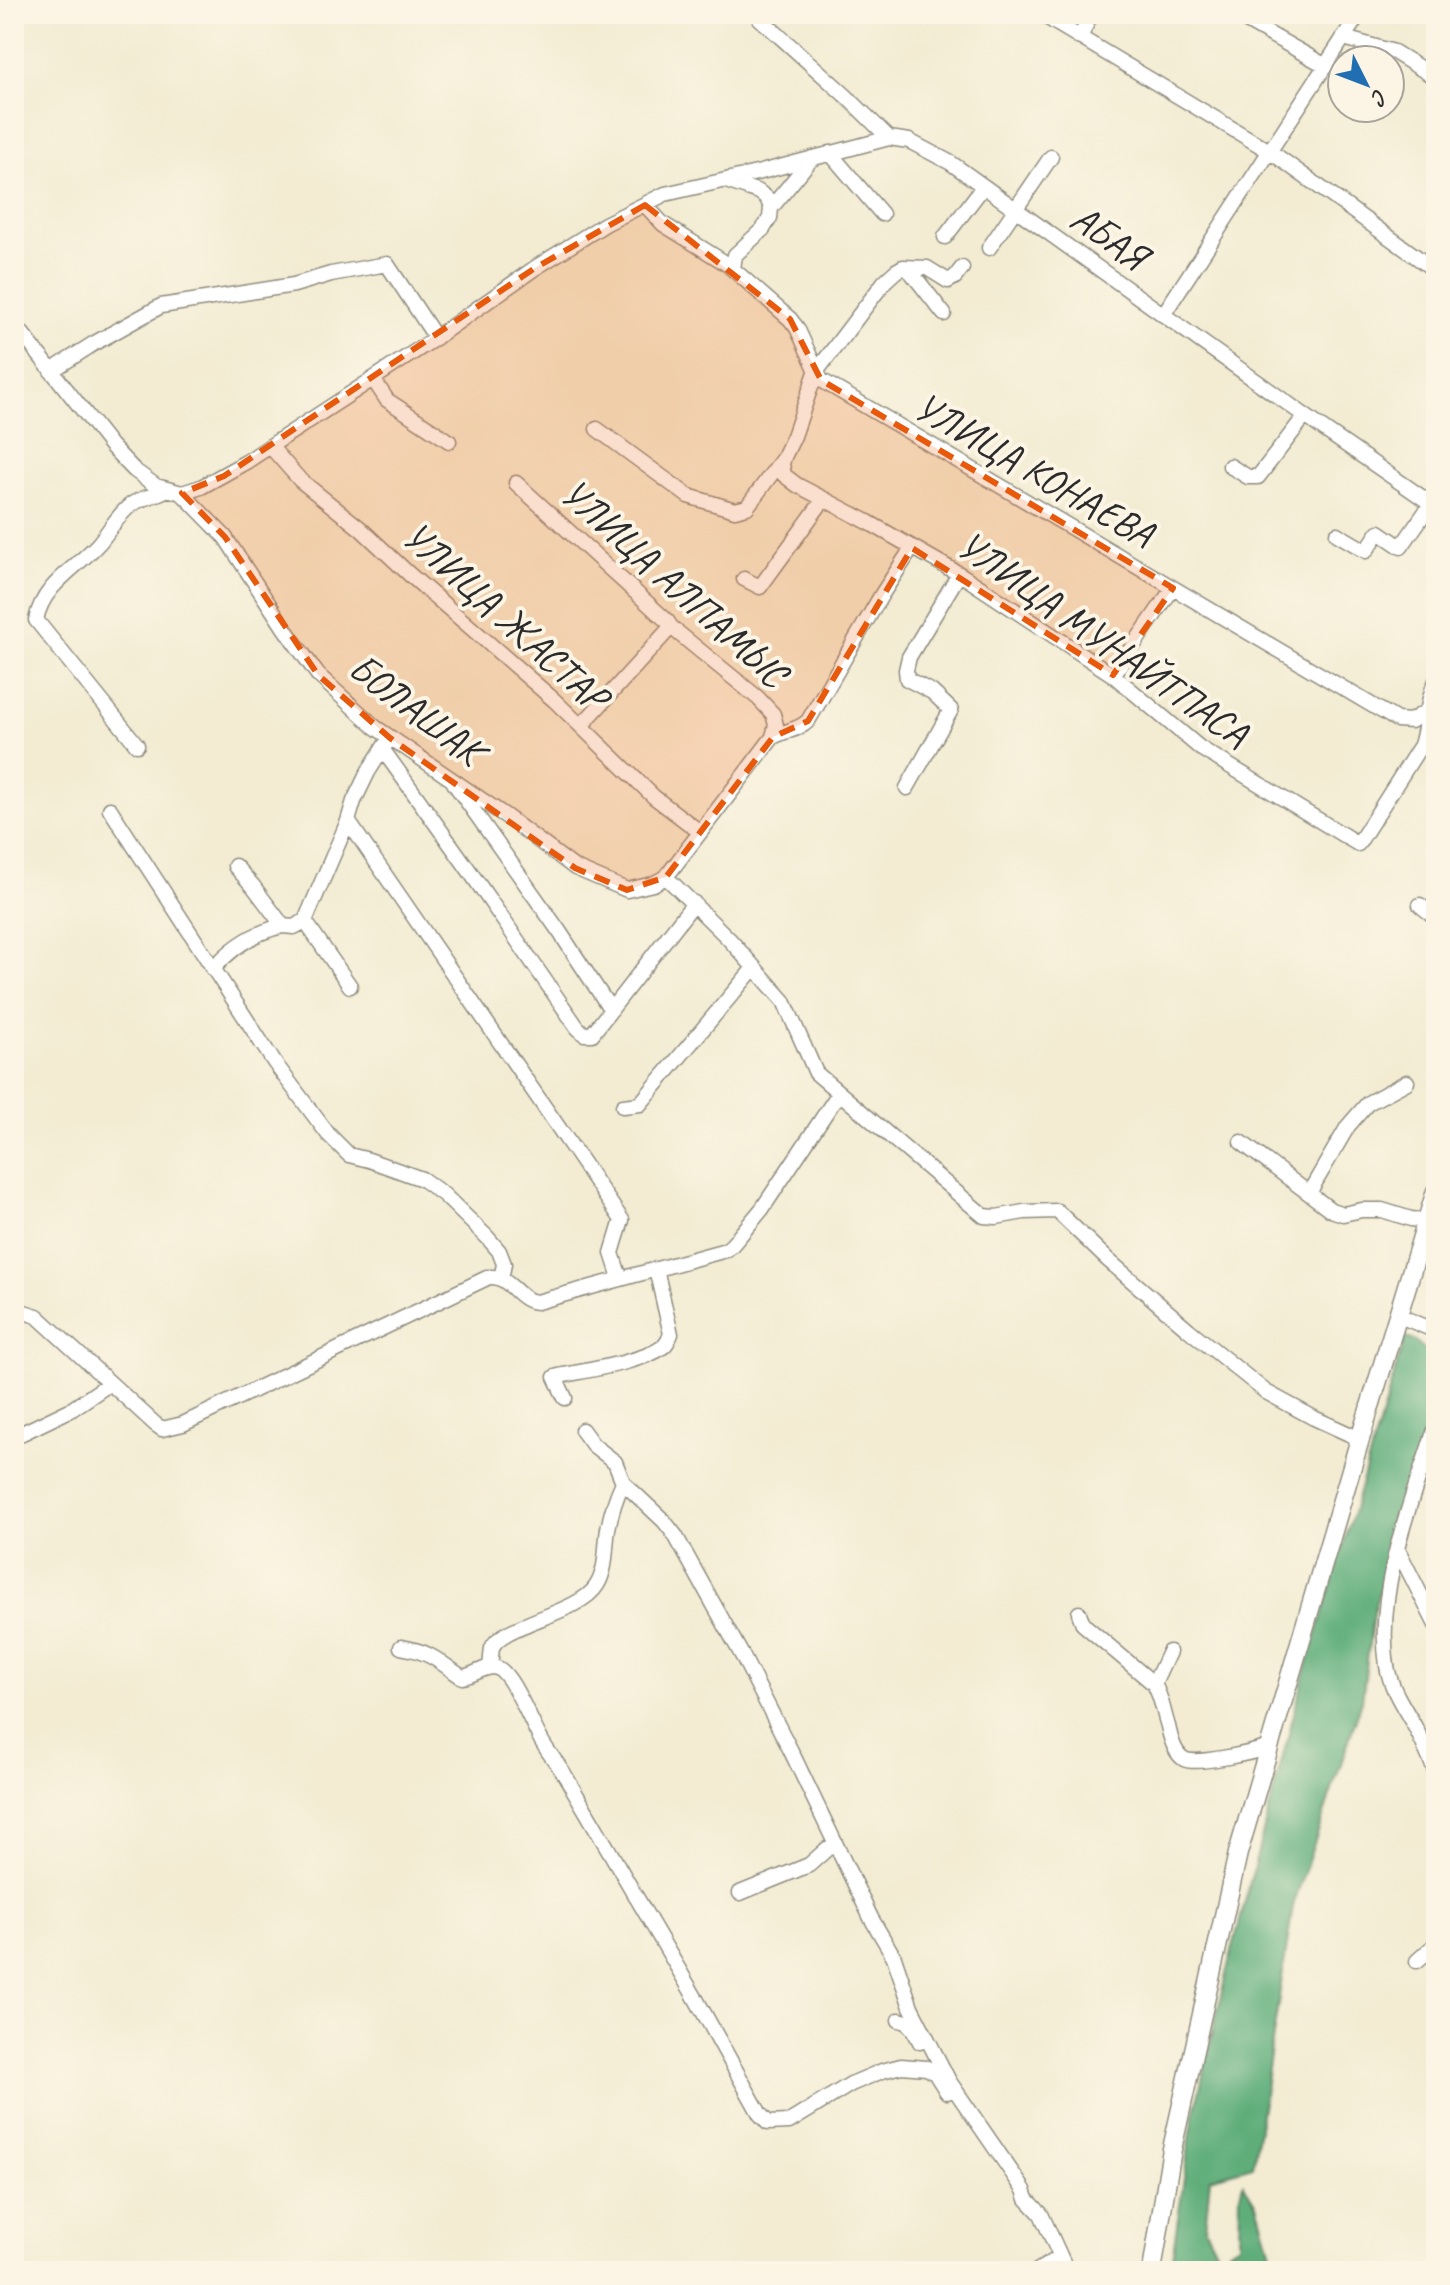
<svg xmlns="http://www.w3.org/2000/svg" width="1450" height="2285" font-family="Caveat,sans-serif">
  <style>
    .forest { fill: #5eae7a; stroke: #446c52; stroke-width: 2 }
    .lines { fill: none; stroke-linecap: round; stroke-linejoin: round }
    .minor-casing { stroke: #8f8c7f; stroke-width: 17 }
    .major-casing { stroke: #8f8c7f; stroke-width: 21 }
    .minor { stroke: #fff; stroke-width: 14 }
    .major { stroke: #fff; stroke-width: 18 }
    .marked { fill: #e8590c; fill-opacity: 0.2; stroke: #e8590c; stroke-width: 6; stroke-dasharray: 16 10; stroke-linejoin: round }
    .labels { text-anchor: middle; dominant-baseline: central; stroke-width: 8; stroke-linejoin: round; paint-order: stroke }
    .street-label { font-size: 40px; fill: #2b2b2b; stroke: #fcf5e5 }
  </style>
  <rect width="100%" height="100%" fill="#fcf5e5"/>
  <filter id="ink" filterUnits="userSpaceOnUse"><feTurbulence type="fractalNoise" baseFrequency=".0125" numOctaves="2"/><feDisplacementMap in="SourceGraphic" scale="16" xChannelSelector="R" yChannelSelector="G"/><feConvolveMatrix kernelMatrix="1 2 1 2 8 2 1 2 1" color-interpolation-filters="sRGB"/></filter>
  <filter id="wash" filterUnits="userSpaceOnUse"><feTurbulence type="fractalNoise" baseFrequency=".006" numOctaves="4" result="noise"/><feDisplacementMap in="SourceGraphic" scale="32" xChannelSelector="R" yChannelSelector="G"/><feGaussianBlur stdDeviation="1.8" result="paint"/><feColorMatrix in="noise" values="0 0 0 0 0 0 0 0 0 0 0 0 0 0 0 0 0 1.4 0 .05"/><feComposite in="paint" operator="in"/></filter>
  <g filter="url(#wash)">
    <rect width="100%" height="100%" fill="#f3ecd3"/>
    <path class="forest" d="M1405 1338 1414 1340 1433 1357 1435 1399 1373 1613 1362 1701 1293 1906 1253 2166 1210 2178 1205 2229 1219 2256 1239 2244 1240 2195 1243 2183 1258 2207 1276 2271H1170L1193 2119 1227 1970 1302 1683Z"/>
  </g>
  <g filter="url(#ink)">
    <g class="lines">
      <defs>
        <path id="minor" d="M755 14 846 96 889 138
          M1041 14 1271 152 1436 271
          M1234 14 1326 66
          M1080 38 1091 14
          M1344 38 1394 52 1436 78
          M830 153 882 214
          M726 181 759 192 767 198 771 208 770 218 763 229 735 255 733 269
          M645 205 663 224 727 264 790 319 797 328 821 380 1397 720 1411 721 1436 705
          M771 208 812 158
          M945 237 983 187
          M989 248 1051 157
          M903 267 927 268 948 281 955 277 962 268
          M1163 315 1359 14
          M14 323 111 446 134 470 156 486 182 493 201 487 246 462 428 343 535 268 605 224 665 194 761 172 889 138 909 141 951 163 1329 433 1436 507
          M51 371 93 344 161 306 294 285 331 274 387 264 436 338
          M373 379 387 400 449 441
          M597 429 688 496 735 510 747 507 784 457 794 436 816 372 885 281 896 271 903 267 911 272 944 314
          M270 446 300 480 361 529 409 574 554 700 654 797 700 832
          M784 457 782 464 784 475 797 485 868 522 963 576 1113 675 1200 748 1358 844 1421 745C1428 723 1426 701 1436 681
          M1230 466 1248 477H1258L1305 416
          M516 483 667 621 671 627 758 698 773 714 776 725 773 737
          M182 493 225 537 285 629 318 675 375 727 507 817 575 868 627 890 653 884 666 877 773 737C785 730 798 731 808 721L882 594 912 548
          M1337 534 1366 551 1379 532 1401 547 1431 504
          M744 579 760 587 824 499
          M1113 675 1173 588
          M581 726 671 627
          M137 745 36 620C43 584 77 568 99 543 110 530 118 514 132 504 143 497 156 496 167 489
          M383 750 466 866 577 1027 584 1034H592L694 903
          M454 783 559 931 611 1010
          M907 788 951 710 932 692 907 679 906 670 909 657 959 574
          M110 809 274 1062 328 1134 349 1155 369 1160 422 1179 444 1195 487 1237 499 1251 504 1264 501 1279
          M348 821 622 1220 612 1253 620 1278
          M235 866 253 886 283 926 294 927 305 921
          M666 877 729 939 784 1001 816 1073 984 1216 996 1217 1024 1212 1057 1211 1108 1260 1189 1330 1266 1392 1314 1418 1360 1439
          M1420 905 1436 918
          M213 969C232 947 254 932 283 926
          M350 986 305 921 348 821 354 801 368 772 387 742
          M623 1106 640 1104 754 968
          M1241 1142 1331 1210 1343 1214 1362 1210H1382L1411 1219 1427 1221
          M1309 1193 1348 1126 1368 1103 1407 1082
          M14 1311H21L37 1316 155 1424 162 1429 183 1424 489 1277C510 1275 517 1301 537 1302L726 1250 732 1245 762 1209 839 1093
          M1397 1315 1436 1331
          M565 1398 555 1377C581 1371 647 1362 665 1345 668 1342 669 1338 671 1334L656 1269
          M1436 1426C1412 1500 1375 1587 1387 1666 1391 1690 1404 1707 1415 1727 1423 1742 1429 1758 1436 1772
          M582 1430 593 1445 615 1462 623 1482 630 1489 664 1521 675 1535 743 1657 791 1751 871 1918 894 1957 911 2007 949 2081 1024 2190 1027 2199 1041 2214 1067 2271
          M14 1437 72 1409 109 1384
          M1397 1548 1436 1625
          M1079 1613 1083 1624 1154 1684C1162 1698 1163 1711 1168 1726 1170 1736 1174 1753 1184 1759 1195 1766 1255 1752 1269 1747
          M401 1647C431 1652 438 1661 462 1677 474 1676 486 1664 497 1668 511 1672 531 1722 539 1736 545 1749 555 1760 563 1772L696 1999 760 2114 768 2123 789 2122 851 2084 882 2071 901 2066 927 2068 935 2073 947 2092
          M490 1667C491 1661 491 1654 492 1648 500 1624 580 1614 597 1585 607 1569 605 1547 608 1529 611 1513 616 1497 623 1482
          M1154 1684 1169 1652
          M740 1893 809 1865 827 1849 836 1845
          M1417 1961 1436 1944
          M899 2020C910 2021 915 2032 920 2042
          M1037 2271 1052 2262H1063"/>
        <path id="major" d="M1152 2271 1172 2149 1238 1853 1360 1439 1436 1191"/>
      </defs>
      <use href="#minor" class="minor-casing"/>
      <use href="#major" class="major-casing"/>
      <use href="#minor" class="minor"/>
      <use href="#major" class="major"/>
    </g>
  </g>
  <path class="marked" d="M645 205 790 319 821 380 1173 588 1113 675 912 548 808 721 773 737 666 877 627 890 575 868 390 738 318 675 225 537 182 493 224 476 535 268Z"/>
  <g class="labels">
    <g class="street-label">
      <text transform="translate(1109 237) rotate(35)">АБАЯ</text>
      <text transform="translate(1034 470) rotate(30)">УЛИЦА КОНАЕВА</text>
      <text transform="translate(674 583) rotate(42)">УЛИЦА АЛПАМЫС</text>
      <text transform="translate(505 616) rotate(42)">УЛИЦА ЖАСТАР</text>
      <text transform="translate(1103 639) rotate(35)">УЛИЦА МУНАЙТПАСА</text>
      <text transform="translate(416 709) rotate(37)">БОЛАШАК</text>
    </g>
  </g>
  <rect width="1450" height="2285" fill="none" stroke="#fcf5e5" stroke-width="48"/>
  <g transform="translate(1366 84) rotate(132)"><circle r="38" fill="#fcf5e5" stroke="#a8a49b" stroke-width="2"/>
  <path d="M0-6L14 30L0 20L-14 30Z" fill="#1f6fb2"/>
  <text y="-12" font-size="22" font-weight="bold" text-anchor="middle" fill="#2b2b2b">С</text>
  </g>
</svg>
